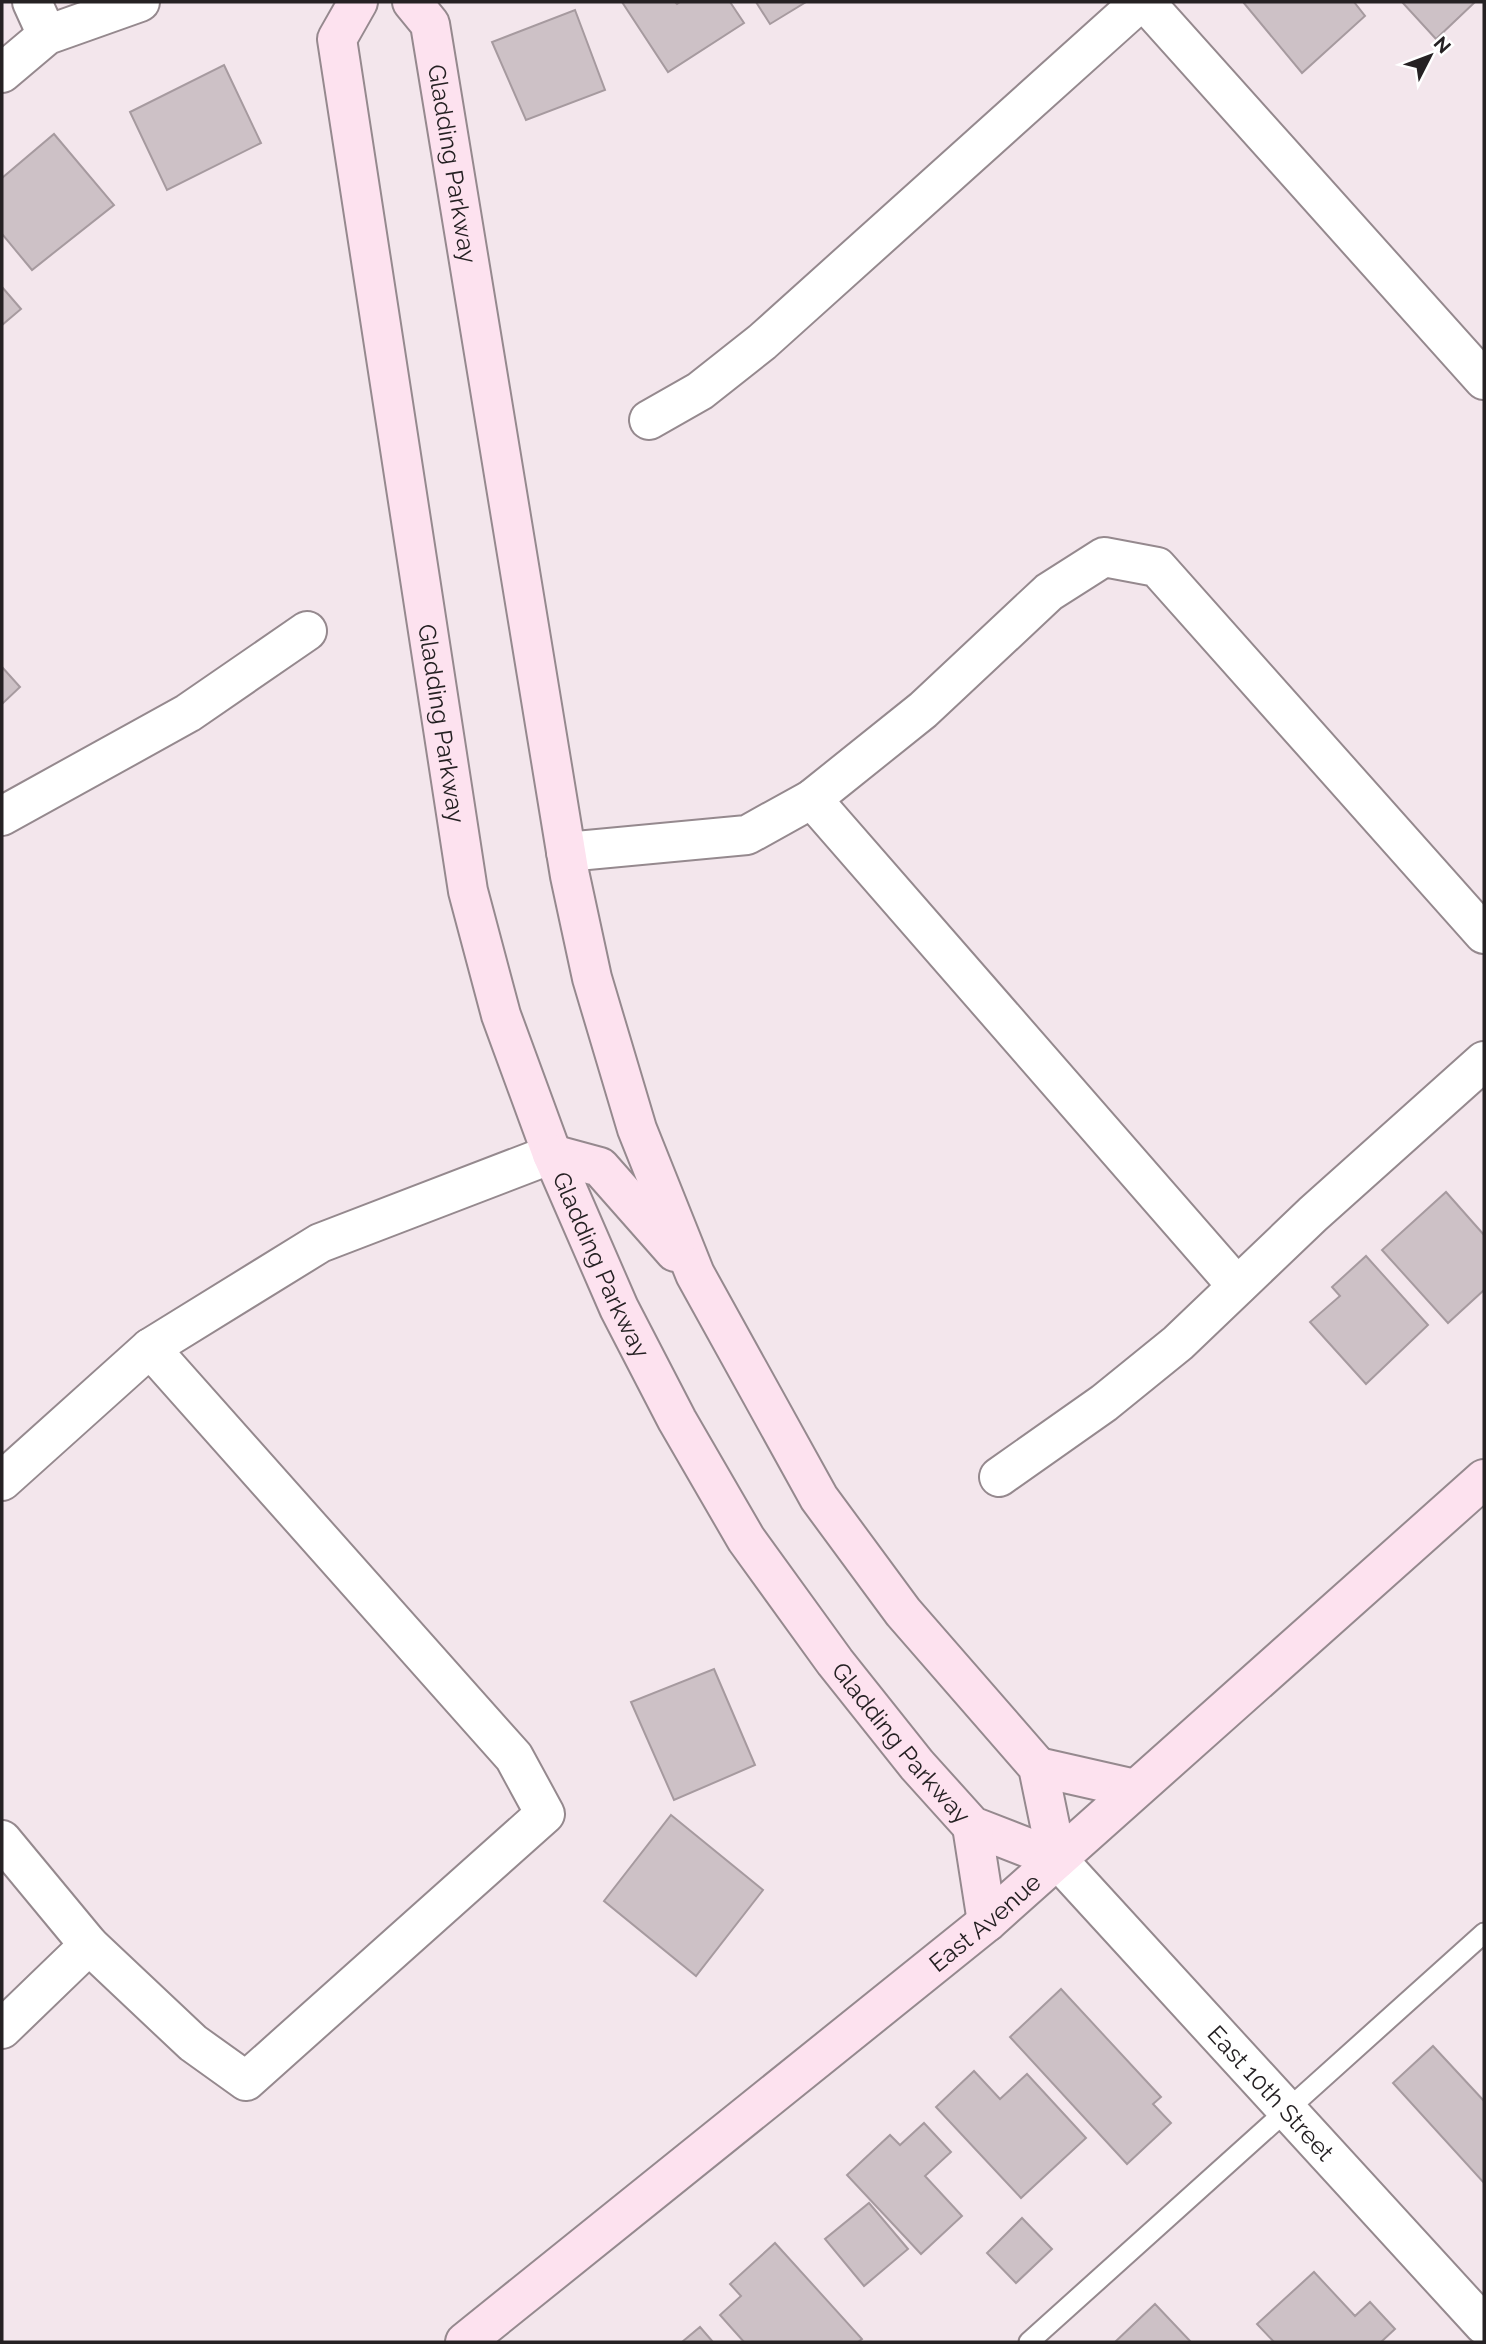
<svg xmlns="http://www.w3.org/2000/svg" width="1486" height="2344" font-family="Raleway,sans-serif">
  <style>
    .building { fill: #cdc1c6; stroke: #a69a9f; stroke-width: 2 }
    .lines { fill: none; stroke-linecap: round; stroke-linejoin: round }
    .lane-casing { stroke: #95898e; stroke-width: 23 }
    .street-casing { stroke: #95898e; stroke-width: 42 }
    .secondary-casing { stroke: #95898e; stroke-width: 42 }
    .lane { stroke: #fff; stroke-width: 19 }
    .street { stroke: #fff; stroke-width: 38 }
    .secondary { stroke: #fde2ef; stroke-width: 38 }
    .labels { text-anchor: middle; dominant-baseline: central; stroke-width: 5; stroke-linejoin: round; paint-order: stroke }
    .street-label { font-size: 24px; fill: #252123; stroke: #fff }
  </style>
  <rect width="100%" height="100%" fill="#f3e6ec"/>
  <path class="building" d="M622 2H675L677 4 680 2H730L744 23 668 72Z
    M756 2H806L770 24Z
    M1243 2H1354L1365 16 1302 73Z
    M1402 2H1475L1436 39Z
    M575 10 605 90 526 120 492 42Z
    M224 65 261 143 167 190 130 112Z
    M54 134 114 205 32 270 2 234V178Z
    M2 287 21 309 2 325Z
    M2 667 20 687 2 704Z
    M1446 1192 1484 1235V1290L1448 1323 1382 1250Z
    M1366 1256 1428 1325 1366 1384 1310 1322 1340 1296 1332 1287Z
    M714 1669 755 1765 674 1800 631 1702Z
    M671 1815 763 1890 696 1976 604 1901Z
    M1061 1989 1161 2097 1153 2104 1171 2123 1127 2164 1010 2037Z
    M1433 2046 1484 2101V2183L1393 2083Z
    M974 2071 1000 2099 1027 2074 1086 2138 1021 2198 936 2107Z
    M924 2123 951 2152 925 2176 962 2216 921 2254 847 2175 890 2135 900 2145Z
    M869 2203 908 2249 864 2286 825 2239Z
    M1022 2218 1052 2249 1016 2283 987 2253Z
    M775 2243 862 2339 858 2342H744L720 2315 741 2296 730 2284Z
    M1314 2272 1355 2316 1370 2302 1395 2329 1381 2342H1274L1257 2324Z
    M1155 2304 1191 2342H1115Z
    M700 2327 713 2342H682Z"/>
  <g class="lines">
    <defs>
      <path id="lane" d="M1029 2342 1484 1933"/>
      <g id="street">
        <path d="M32 2 47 35"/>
        <path d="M1145 2 1484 380"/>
        <path d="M2 73 47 35 140 2"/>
        <path d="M649 420 700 391 762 342 1140 2"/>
        <path d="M812 799 1237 1286"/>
        <path d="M2 816 188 713 307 631"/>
        <path d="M566 852 747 835 812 799 923 710 1049 592 1104 557 1157 567 1484 934"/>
        <path d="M150 1348 320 1243 552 1154"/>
        <path d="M999 1477 1104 1403 1178 1343 1313 1214 1484 1061"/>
        <path d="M2 1481 150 1348 514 1757 545 1814 246 2081 193 2043 89 1945 2 1840"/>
        <path id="s1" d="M1057 1859 1484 2325"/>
        <path d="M2 2029 89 1945"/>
      </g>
      <g id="secondary">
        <path id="s2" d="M358 2 337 39 468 891 501 1015 552 1154 619 1308 677 1420 746 1539 835 1662 917 1765 972 1826 1057 1859"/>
        <path id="s3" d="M412 2 430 24 570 876 592 978 637 1129 695 1274 819 1498 903 1612 1038 1767 1057 1859"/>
        <path d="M552 1154 600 1167 675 1252"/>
        <path d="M1038 1767 1135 1789"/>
        <path d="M972 1826 987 1922"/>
        <path id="s4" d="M465 2342 987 1922 1484 1479"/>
      </g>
    </defs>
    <use href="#lane" class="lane-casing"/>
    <use href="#street" class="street-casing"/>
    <use href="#secondary" class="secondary-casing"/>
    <use href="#lane" class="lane"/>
    <use href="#street" class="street"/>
    <use href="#secondary" class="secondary"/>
  </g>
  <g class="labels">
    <g class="street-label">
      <text stroke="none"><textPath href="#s3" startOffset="170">Gladding Parkway</textPath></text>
      <text stroke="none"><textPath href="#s2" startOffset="735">Gladding Parkway</textPath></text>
      <text stroke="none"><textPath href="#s2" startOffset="1302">Gladding Parkway</textPath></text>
      <text stroke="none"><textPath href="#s2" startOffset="1869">Gladding Parkway</textPath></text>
      <text stroke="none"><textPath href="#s4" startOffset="668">East Avenue</textPath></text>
      <text stroke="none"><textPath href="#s1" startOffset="317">East 10th Street</textPath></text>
    </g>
  </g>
  <rect width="1486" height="2344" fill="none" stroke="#252123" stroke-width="7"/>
  <g transform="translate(1430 56) rotate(48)" stroke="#ffffff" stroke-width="5" paint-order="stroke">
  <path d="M0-5L12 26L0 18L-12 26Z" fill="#252123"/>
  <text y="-10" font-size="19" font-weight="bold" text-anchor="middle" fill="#252123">N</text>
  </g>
</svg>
